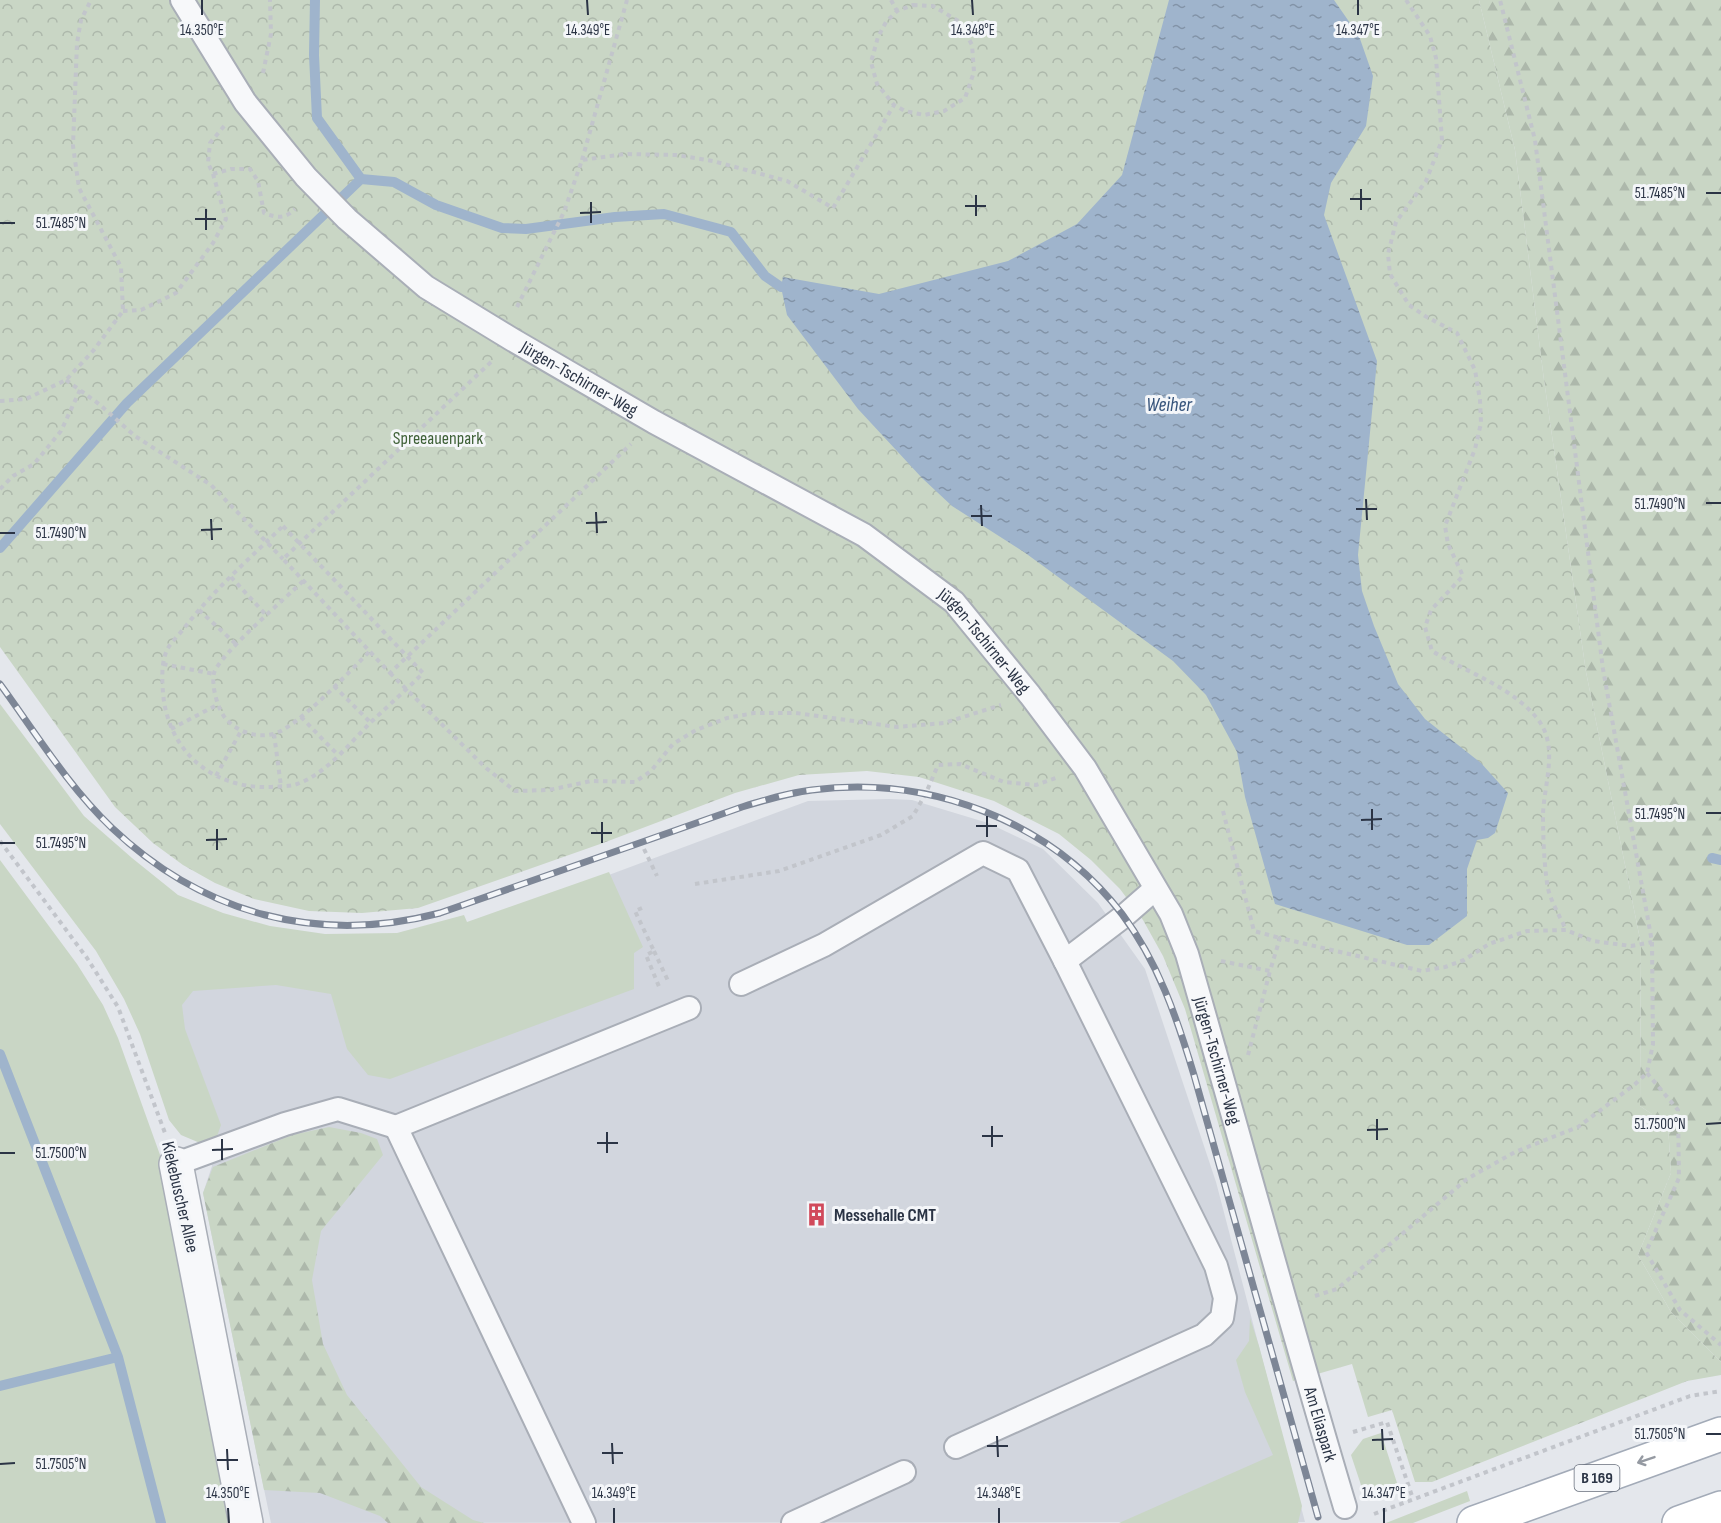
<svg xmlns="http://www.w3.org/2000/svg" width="1721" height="1523" font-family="'Sofia Sans Condensed',sans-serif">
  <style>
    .built { fill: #d2d6de }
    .grass { fill: #c9d6c5 }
    .forest { fill: url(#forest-firs) }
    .park { fill: url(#park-crowns) }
    .water { fill: url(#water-ripples) }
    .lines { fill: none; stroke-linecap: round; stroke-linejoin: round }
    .stream { stroke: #9fb4cc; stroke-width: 10 }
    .lane-casing { stroke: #a9aeb7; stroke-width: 26 }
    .street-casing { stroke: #a9aeb7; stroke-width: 36 }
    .primary-casing { stroke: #a3abb8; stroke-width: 36 }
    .path { stroke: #c2c5cb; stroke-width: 4; stroke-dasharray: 4.5 4.5; stroke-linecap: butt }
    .lane { stroke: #f7f8fa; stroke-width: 22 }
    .street { stroke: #f7f8fa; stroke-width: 33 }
    .primary { stroke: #fff; stroke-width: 33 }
    .rail-casing { stroke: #7d8696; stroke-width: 7 }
    .rail { stroke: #f4f6f9; stroke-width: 4.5; stroke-dasharray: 14; stroke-linecap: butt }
    .oneway { stroke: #959aa2 }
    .ticks { fill: none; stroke: #2b3445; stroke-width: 2 }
    .labels { text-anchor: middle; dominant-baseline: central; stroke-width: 6; stroke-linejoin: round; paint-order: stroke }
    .shield { fill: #f4f6f9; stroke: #676e7b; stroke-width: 1.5 }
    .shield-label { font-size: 16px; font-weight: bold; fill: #2b3445 }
    .street-label { font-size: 18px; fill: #2b3445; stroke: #f4f6f9 }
    .park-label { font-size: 18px; fill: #3f6138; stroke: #f4f6f9 }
    .poi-label { font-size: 18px; font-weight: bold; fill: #2b3445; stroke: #f4f6f9; text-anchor: start }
    .water-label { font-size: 20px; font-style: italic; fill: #34527a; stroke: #f4f6f9 }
    .ticks-label { font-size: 15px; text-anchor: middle; fill: #2b3445; stroke: #f4f6f9; stroke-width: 6; stroke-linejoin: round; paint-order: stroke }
  </style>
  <defs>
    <pattern id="forest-firs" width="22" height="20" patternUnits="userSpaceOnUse" patternTransform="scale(1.5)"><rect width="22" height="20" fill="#c9d6c5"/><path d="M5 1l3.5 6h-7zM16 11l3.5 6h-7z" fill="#adb8ab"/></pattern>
    <pattern id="park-crowns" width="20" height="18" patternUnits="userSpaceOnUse" patternTransform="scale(1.5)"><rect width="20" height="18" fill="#c9d6c5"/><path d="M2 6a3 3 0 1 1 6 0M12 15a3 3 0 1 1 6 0" fill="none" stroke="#adb8ab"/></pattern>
    <pattern id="water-ripples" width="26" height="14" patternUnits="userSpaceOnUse" patternTransform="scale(1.5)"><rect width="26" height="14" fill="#9fb4cc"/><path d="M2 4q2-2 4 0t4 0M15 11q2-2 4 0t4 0" fill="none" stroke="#8293a7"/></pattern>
  </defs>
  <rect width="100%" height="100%" fill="#e4e7ec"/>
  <path class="built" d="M889 799 912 800 988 823 1043 849 1098 903 1145 969 1216 1182 1305 1522 271 1523 203 1193 212 1166 202 1136 144 1017 198 911 322 943 472 926 808 801Z"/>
  <path class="grass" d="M0 704 84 816 132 858 178 895 223 913 270 926 325 934 397 933 464 915 467 922 609 872 643 947 634 953V989L390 1079 368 1075 347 1049 331 994 276 985 193 991 182 1005 185 1029 221 1125 216 1139 200 1143 181 1135 169 1120 140 1034 124 999 96 951 0 824Z
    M0 860 77 964 103 1005 118 1038 164 1166 234 1523H0Z
    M1250 1318 1259 1346 1302 1506 1298 1523H1119L1273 1455 1245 1392 1236 1360 1249 1341Z
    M1381 1433 1398 1486 1366 1500 1351 1455 1363 1439Z
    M1467 1491 1470 1501 1413 1523H1386Z"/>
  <path class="forest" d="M1479 0H1721V1362L1671 1312 1638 1255 1671 1173 1668 1125 1640 1106 1641 944 1586 672 1544 380 1515 150Z
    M329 1127 361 1133 377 1139 383 1155 321 1231 312 1280 323 1344 347 1395 421 1487 473 1520 484 1523H388L380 1516 320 1493 264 1490 203 1193 213 1167 292 1135Z"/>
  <path class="park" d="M0 0H1479L1515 150 1544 380 1586 672 1641 944 1640 1106 1668 1125 1671 1173 1638 1255 1671 1312 1721 1362V1375L1687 1381 1432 1482H1415L1392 1410 1368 1417 1352 1364 1293 1381 1185 1009 1163 956 1143 920 1120 889 1091 860 1059 834 994 801 919 777 867 771 799 775 735 793 603 843 418 908 362 913 309 911 254 899 215 883 183 865 153 843 115 807 0 647Z"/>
  <path class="water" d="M1169 0H1334L1359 36 1373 76 1366 126 1331 183 1324 215 1377 361 1358 555 1362 591 1374 626 1398 684 1425 719 1481 763 1508 793 1495 833 1488 838 1477 840 1467 869V916L1429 945H1407L1275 904 1245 797 1237 752 1206 695 1173 661 1024 552 952 506 922 478 858 409 787 315 781 287 783 277 879 294 1008 261 1077 224 1122 175Z"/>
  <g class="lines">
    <path class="stream" d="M315 0 314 55 317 118 361 179
      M0 548 127 403 361 179 394 182 436 205 502 228 526 229 615 217 664 214 731 232 765 276 781 287
      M1712 858 1721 860
      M0 1054 118 1357 0 1386
      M118 1357 161 1523"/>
    <defs>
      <g id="lane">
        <path id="s1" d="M182 0 245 102 306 177 347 219 426 287 513 340 654 422 864 535 954 602 1030 695 1085 768 1171 914 1187 954C1240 1138 1290 1323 1345 1507"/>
        <path d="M1065 961 1124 916 1155 889"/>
        <path d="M741 984 824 945 983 853 1018 870 1065 961 1216 1266 1225 1298 1222 1318 1204 1335 956 1447"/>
        <path d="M176 1164 285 1124 338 1109 396 1127"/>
        <path d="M584 1523 396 1127 689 1008"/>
        <path d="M793 1523 904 1472"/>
      </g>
      <path id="street" d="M176 1164 246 1523"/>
      <path id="primary" d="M1474 1523 1721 1434
        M1679 1523 1721 1508"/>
    </defs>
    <use href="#lane" class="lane-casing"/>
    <use href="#street" class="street-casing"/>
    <use href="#primary" class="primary-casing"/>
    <path class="path" d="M891 0 897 11
      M1406 0 1430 36 1436 58 1442 140 1426 181 1396 222 1388 254 1390 274 1409 305 1425 316 1457 333 1475 370 1480 400 1481 423 1475 449 1445 526 1448 544 1463 576 1431 610 1425 627 1432 651C1466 672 1510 686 1536 717 1560 745 1544 782 1543 815 1543 837 1544 861 1547 883 1549 899 1560 916 1566 930
      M913 5 933 6 960 22 972 45 974 72 965 98 944 111 924 115 905 111 894 105 877 84 871 62 878 37 886 22 897 11Z
      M263 73 271 34 270 0
      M582 160 627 0
      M213 174 231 169H250L258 181 264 213C277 218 285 219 295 209
      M517 307 564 212 582 160 625 154 676 155 713 161 787 181 833 208 894 105
      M123 311 141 310 176 293 213 243 226 219 213 174 208 163 210 143 225 125
      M491 362 283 559 390 673 631 444
      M66 380 99 404 135 436 211 485 283 559
      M0 401 26 399 66 380 93 351 123 311 121 267 79 188 73 146 77 43 81 20 91 0
      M0 489 13 476 34 464 61 431 80 390
      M283 526 423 673C406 690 388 706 370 723 349 744 326 774 297 784 289 787 279 786 270 787 212 789 168 751 163 693 162 679 161 661 168 648 172 641 180 634 185 627 214 590 250 558 283 526Z
      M231 577 267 616
      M303 581C286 598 220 654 214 673 211 686 218 711 227 720 238 732 257 738 273 734 296 729 351 670 370 651
      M199 610 237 645
      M163 664 214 674
      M390 673 486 768 515 791 549 790 591 781 635 782 651 771 673 744 696 730 727 718 754 713H796L897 727 944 723 1001 705
      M334 686 371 723
      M301 717 338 755
      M171 729 217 705
      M274 734 281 786
      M216 776 241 731
      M1223 811 1254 931 1280 938
      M0 841 87 958 118 1007 165 1133
      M644 849 657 876
      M695 884 779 871 881 835 913 816 926 793 938 765 960 764 1004 782 1036 785 1056 778
      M642 908 635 911 654 951 646 955 660 989
      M654 951 669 983
      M1221 961 1270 971 1280 938 1422 971 1445 967 1464 960 1489 944 1527 931 1566 930 1593 941 1631 946 1652 942
      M1248 1055 1270 971
      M1647 1073 1678 1110 1679 1178 1646 1252 1680 1310 1721 1345
      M1315 1296 1337 1289 1467 1179 1515 1152 1578 1127 1634 1085 1647 1073 1653 1044 1652 942 1603 669 1535 140 1500 0
      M1353 1432 1387 1422 1413 1499
      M1374 1514 1690 1396 1721 1391"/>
    <use href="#lane" class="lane"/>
    <use href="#street" class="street"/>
    <use href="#primary" class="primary"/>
    <defs>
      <path id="rail" d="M0 684C35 732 68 786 112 828 203 914 318 945 440 913L742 807C765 800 788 793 812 790 928 775 1050 820 1122 914 1158 962 1177 1018 1194 1075L1318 1517"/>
    </defs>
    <use href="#rail" class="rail-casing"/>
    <use href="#rail" class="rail"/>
  </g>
  <defs><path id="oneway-shaft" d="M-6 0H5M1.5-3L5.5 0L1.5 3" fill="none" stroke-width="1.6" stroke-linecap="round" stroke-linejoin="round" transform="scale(1.5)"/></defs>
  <use class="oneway" href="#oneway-shaft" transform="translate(1646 1460) rotate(161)"/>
  <path class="ticks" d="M202 0V15M587 0 588 15M972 0 973 15M1358 0V15M1361 189V210M1706 193H1721M976 195V216M1350 199H1371M591 202V223M965 206H986M206 209V230M580 213 601 212M195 219H216M0 223H15M1366 499 1367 520M1706 503H1721M981 505 982 526M1356 509H1377M596 512 597 533M971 516H992M211 519 212 540M586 523 607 522M201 530 222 529M0 533H15M1372 809V830M1706 813H1721M987 816V837M1361 820 1382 819M602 822V843M976 826H997M217 829V850M591 833H612M206 840 227 839M0 843H15M1377 1119V1140M1706 1124 1721 1123M992 1126V1147M1367 1130 1388 1129M607 1132V1153M982 1136H1003M222 1139V1160M597 1143H618M212 1150 233 1149M0 1153H15M1382 1429 1383 1450M1706 1434H1721M997 1436 998 1457M1372 1440 1393 1439M612 1443 613 1464M987 1446H1008M227 1449 228 1470M602 1453H623M217 1460H238M0 1464 15 1463M228 1508 229 1523M614 1508V1523M999 1508V1523M1384 1508V1523"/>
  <defs>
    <symbol id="building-bare" viewBox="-9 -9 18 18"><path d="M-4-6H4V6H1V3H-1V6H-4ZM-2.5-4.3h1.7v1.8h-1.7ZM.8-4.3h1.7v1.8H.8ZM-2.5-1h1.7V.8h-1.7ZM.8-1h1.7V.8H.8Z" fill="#d1495b" stroke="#f4f6f9" stroke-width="2.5" paint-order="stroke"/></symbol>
  </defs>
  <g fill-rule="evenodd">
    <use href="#building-bare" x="800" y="1198" width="33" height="33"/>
  </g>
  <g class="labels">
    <rect class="shield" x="1574.5" y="1465" width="45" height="26" rx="4.5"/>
    <g class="shield-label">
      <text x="1597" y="1478">B 169</text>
    </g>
    <g class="street-label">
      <text stroke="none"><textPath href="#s1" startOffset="558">Jürgen-Tschirner-Weg</textPath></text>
      <text stroke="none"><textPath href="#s1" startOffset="1044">Jürgen-Tschirner-Weg</textPath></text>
      <text stroke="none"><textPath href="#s1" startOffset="1530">Jürgen-Tschirner-Weg</textPath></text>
      <text transform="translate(180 1197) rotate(77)">Kiekebuscher Allee</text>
      <text stroke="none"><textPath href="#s1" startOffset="1908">Am Eliaspark</textPath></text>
    </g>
    <g class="park-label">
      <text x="438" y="438">Spreeauenpark</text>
    </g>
    <g class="poi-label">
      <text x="834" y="1215">Messehalle CMT</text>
    </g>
    <g class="water-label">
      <text x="1169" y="405">Weiher</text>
    </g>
  </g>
  <g class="ticks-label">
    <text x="202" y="35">14.350°E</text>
    <text x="588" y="35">14.349°E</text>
    <text x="973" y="35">14.348°E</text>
    <text x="1358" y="35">14.347°E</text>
    <text x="1660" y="198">51.7485°N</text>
    <text x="61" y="228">51.7485°N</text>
    <text x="1660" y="509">51.7490°N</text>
    <text x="61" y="538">51.7490°N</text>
    <text x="1660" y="819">51.7495°N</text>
    <text x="61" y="848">51.7495°N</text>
    <text x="1660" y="1129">51.7500°N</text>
    <text x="61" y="1158">51.7500°N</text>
    <text x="1660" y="1439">51.7505°N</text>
    <text x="61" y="1469">51.7505°N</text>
    <text x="228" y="1498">14.350°E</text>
    <text x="614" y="1498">14.349°E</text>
    <text x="999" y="1498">14.348°E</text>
    <text x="1384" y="1498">14.347°E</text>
  </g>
</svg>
